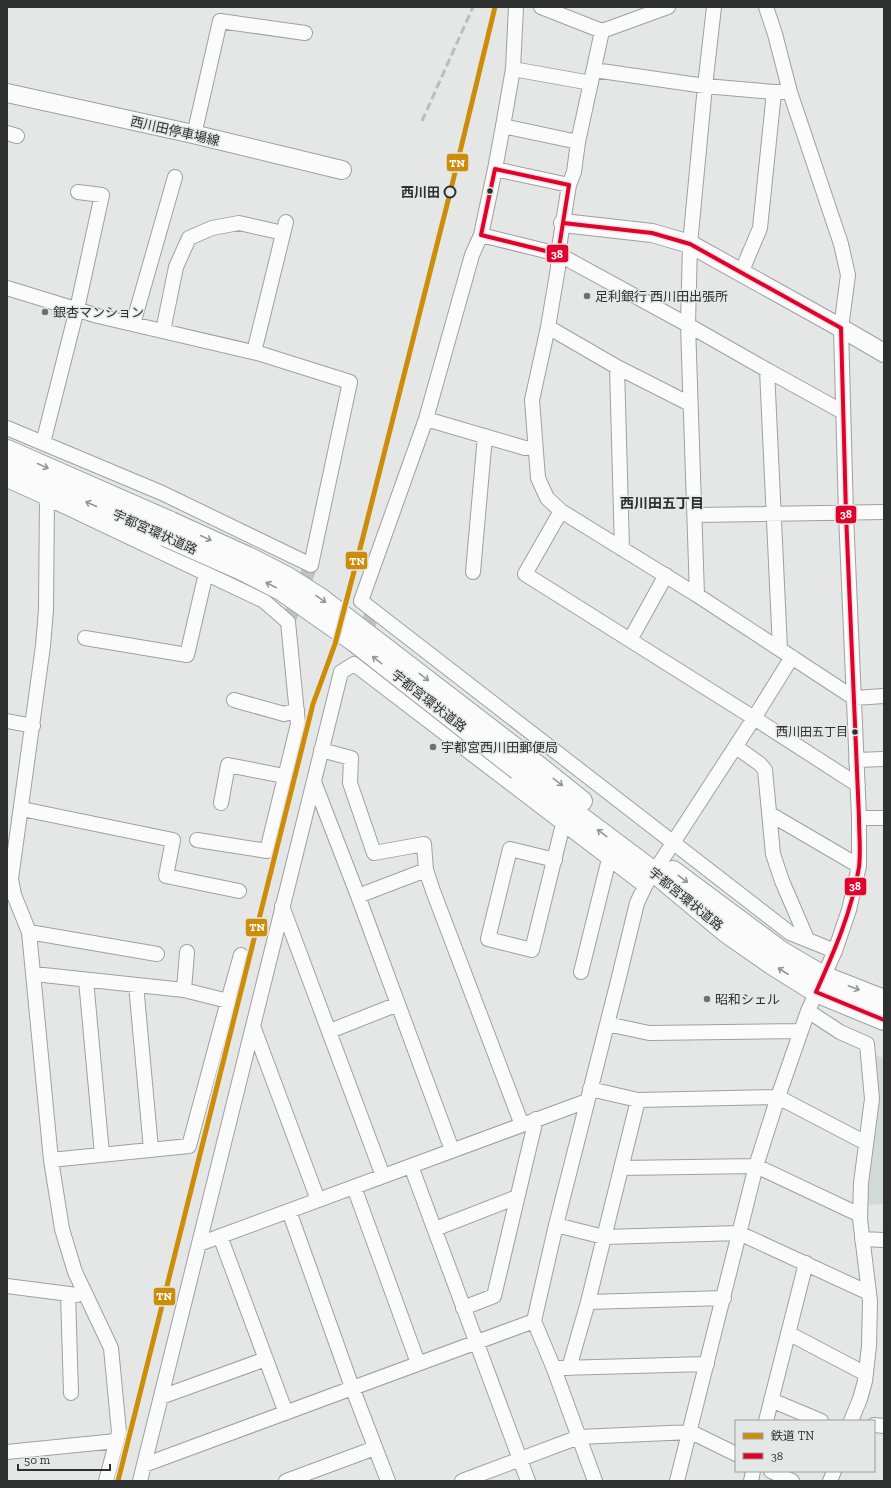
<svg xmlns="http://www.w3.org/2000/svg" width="891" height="1488" font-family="'Zilla Slab','Noto Sans JP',serif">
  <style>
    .built { fill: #d2dad7 }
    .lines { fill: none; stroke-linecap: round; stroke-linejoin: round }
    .minor-tunnel { stroke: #c0c2c1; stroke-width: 14; stroke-dasharray: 14 7; stroke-linecap: butt }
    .minor-casing { stroke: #9ea1a0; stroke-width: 16 }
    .major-casing { stroke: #9ea1a0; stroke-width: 20 }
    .highway-casing { stroke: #9ea1a0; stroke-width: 22 }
    .minor { stroke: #fbfbfb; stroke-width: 14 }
    .major { stroke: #fbfbfb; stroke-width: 18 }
    .highway { stroke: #fbfbfb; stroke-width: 20 }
    .rail { stroke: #bcbcbc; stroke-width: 3; stroke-dasharray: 8 4; stroke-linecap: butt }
    .highway-bridge-casing { stroke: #9ea1a0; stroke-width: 22; stroke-linecap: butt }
    .highway-bridge { stroke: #fbfbfb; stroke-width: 20 }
    .bus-1-casing { stroke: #e3e8e6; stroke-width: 7 }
    .bus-1 { stroke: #e4002b; stroke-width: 4 }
    .rail-1-casing { stroke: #e3e8e6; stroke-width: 8 }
    .rail-1 { stroke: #cd8c09; stroke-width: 5 }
    .oneway { stroke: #949695 }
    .bus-dot { fill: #2e302f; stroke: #e3e8e6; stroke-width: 1.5 }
    .stop-dot { fill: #e3e8e6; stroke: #2e302f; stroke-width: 2 }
    .poi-dot { fill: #6e706f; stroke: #e3e8e6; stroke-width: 1.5 }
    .labels { text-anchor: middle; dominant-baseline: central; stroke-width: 3; stroke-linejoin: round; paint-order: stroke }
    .bus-label { font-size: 12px; fill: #2e302f; stroke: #e3e8e6; text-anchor: end }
    .street-label { font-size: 13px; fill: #2e302f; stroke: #e3e8e6 }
    .stop-label { font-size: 13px; font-weight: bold; fill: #2e302f; stroke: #e3e8e6; text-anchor: end }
    .poi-label { font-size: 13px; fill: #2e302f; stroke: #e3e8e6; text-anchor: start }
    .neighbourhood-label { font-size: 14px; font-weight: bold; fill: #2e302f; stroke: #e3e8e6 }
    .line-badge { stroke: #e3e8e6; stroke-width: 1.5 }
    .badge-label { font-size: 11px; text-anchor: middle; font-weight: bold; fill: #fff }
  </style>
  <rect width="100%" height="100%" fill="#e4e7e6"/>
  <path class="built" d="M873 1056 884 1057V1204L864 1205Z"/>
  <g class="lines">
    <path class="minor-tunnel" d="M288 622 311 565
      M360 669 372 609"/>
    <defs>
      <path id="minor" d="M516 7 513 69 503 126 578 142
        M541 7 602 31 578 142 574 172 569 185
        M602 31 668 7
        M513 69 591 83
        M594 70 705 86 774 92H790
        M7 133 17 136
        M194 135 220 21 305 33
        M495 169 569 185 558 254 481 235Z
        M495 169 503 126
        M481 235 472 255 426 419 361 601 790 933 835 951
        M741 273 760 228 774 92
        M7 288 98 316 261 354 350 382 311 565 162 493 7 428
        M133 324 175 177
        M548 327 617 367 622 549
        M163 331 176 267 189 238 212 228 239 223 283 233
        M254 352 286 222
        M617 367 690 404
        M767 370 843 412
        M426 419 525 448 535 447
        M43 443 77 309 102 195 78 192
        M7 480 47 498 264 601 288 622 298 724 267 851 197 840
        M47 498 46 610 43 646 11 879 14 895 29 932 51 1160 62 1229 75 1272 111 1348 119 1432 106 1481
        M561 511 525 574 754 718 858 785
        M695 515 884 512
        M473 572 485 436
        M697 595 688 325 690 244 705 86 714 7
        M85 638 187 655 206 573
        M630 640 666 575
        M780 649 767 370 688 325 558 254V268L548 327 532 400 538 478 547 498 561 511 697 595 854 698 884 696
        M234 700 284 714 297 710
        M7 721 33 726
        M736 747 760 764 765 770 773 854 782 881 807 939
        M321 750 351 758 350 783 374 853 424 844 426 870 433 891 522 1125
        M856 760 884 759
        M314 782 358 896 452 1150
        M221 803 228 765 284 776
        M22 809 173 840 166 876 239 891
        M770 814 859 866
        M859 818H884
        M555 860 510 849 488 939 532 950 563 824
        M358 896 426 870
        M282 906 383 1176
        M29 932 157 954
        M581 972 609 859
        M34 974 184 990 228 1001 189 1146 51 1160
        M86 980 102 1154
        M136 985 151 1149
        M184 990 187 952
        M228 1001 241 955
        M808 1011 840 1032 867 1044 872 1099 861 1183 860 1219 870 1301 869 1346 865 1381 860 1399 851 1421
        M607 1024 649 1033 801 1031
        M253 1026 318 1200
        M330 1031 398 1004
        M590 1089 638 1100 778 1097 866 1143
        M411 1166 528 1481
        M621 1168 756 1166 860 1215
        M354 1187 418 1363
        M289 1211 352 1387 388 1481
        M556 1225 604 1237 739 1233 869 1293
        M435 1229 517 1197
        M220 1236 286 1413
        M862 1239 884 1240
        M199 1244 587 1101
        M7 1286 77 1295
        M68 1294 71 1393
        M588 1302 724 1298
        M463 1308 494 1296 536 1119
        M788 1333 866 1374
        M560 1368 707 1364
        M569 1368 588 1302 638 1100
        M161 1397 266 1359
        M771 1400 821 1421
        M766 1421 806 1263
        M874 1425 884 1426
        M7 1452 116 1441
        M144 1465 534 1321
        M771 1471 792 1481
        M140 1481 341 672 354 664 645 886
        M286 1481 375 1448
        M462 1481 579 1437 691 1432 736 1454
        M595 1481 554 1369 534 1321 556 1225 618 981 637 903 645 886 754 718 792 657
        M677 1481 756 1166 778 1097 808 1011 835 951 849 910 859 866V818L846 514 841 328 848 275 841 244 790 92 775 34 766 7
        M751 1481 753 1471
        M830 1481 834 1471"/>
      <path id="major" d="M7 93 193 134 342 170
        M563 223 652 233 690 244 841 328 884 353"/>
      <path id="highway" d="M7 450 171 522
        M7 466 165 536
        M528 758 582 801
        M518 770 654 872 727 933 773 965 816 992 884 1020
        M673 871 782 952 823 976 884 1000"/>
    </defs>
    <use href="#minor" class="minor-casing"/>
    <use href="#major" class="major-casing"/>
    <use href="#highway" class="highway-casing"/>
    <use href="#minor" class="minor"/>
    <use href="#major" class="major"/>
    <use href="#highway" class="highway"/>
    <path class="rail" d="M422 121 473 7"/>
    <defs>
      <path id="highway-bridge" d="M171 522 248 557 287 577 320 598 528 758
        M165 536 242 570 281 590 355 642 518 770"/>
    </defs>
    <use href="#highway-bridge" class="highway-bridge-casing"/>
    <use href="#highway-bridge" class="highway-bridge"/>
    <defs>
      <path id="bus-1" d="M495 169 569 185 558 254 481 235Z
        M563 223 652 233 690 244 841 328
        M841 328 846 514 859 818C859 834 861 851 859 867 852 911 834 952 816 992L884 1020"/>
    </defs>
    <use href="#bus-1" class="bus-1-casing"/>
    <use href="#bus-1" class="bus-1"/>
    <defs>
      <path id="rail-1" d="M118 1481 313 704 335 644 362 541 451 189 495 7"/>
    </defs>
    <use href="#rail-1" class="rail-1-casing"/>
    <use href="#rail-1" class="rail-1"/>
  </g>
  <defs><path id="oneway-shaft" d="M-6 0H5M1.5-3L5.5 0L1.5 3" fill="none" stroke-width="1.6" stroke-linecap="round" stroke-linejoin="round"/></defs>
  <g class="oneway">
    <use href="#oneway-shaft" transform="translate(43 466) rotate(24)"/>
    <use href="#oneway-shaft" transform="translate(91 504) rotate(-156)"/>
    <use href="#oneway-shaft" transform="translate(206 538) rotate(25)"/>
    <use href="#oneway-shaft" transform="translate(271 585) rotate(-153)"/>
    <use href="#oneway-shaft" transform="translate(321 599) rotate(35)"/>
    <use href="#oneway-shaft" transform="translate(377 660) rotate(-142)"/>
    <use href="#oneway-shaft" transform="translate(424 677) rotate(38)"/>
    <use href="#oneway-shaft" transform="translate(558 782) rotate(38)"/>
    <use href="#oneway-shaft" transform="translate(602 833) rotate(-143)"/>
    <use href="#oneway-shaft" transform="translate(683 879) rotate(37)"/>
    <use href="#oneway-shaft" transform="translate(783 971) rotate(-147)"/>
    <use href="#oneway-shaft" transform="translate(854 988) rotate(21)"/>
  </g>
  <g class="bus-dot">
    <circle cx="490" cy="191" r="3.5"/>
    <circle cx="855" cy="732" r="3.5"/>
  </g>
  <circle class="stop-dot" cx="450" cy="192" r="5.5"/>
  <g class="poi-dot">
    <circle cx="587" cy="296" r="4"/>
    <circle cx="45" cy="312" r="4"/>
    <circle cx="433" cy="747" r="4"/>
    <circle cx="707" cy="999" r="4"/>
  </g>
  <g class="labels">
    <g class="bus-label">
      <text x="848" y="732">西川田五丁目</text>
    </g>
    <g class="street-label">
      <text transform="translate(175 131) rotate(13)">西川田停車場線</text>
      <text transform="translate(155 532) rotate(24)">宇都宮環状道路</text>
      <text transform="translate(429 701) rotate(38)">宇都宮環状道路</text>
      <text transform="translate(686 899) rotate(39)">宇都宮環状道路</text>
    </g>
    <g class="stop-label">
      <text x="440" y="192">西川田</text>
    </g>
    <g class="poi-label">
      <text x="595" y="296">足利銀行 西川田出張所</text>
      <text x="53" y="312">銀杏マンション</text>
      <text x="441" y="747">宇都宮西川田郵便局</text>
      <text x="715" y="999">昭和シェル</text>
    </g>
    <g class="neighbourhood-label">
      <text x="662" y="503">西川田五丁目</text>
    </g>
  </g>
  <g class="line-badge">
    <rect x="446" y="153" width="23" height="19" rx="4" fill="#cd8c09"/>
    <rect x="546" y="244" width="23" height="19" rx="4" fill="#e4002b"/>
    <rect x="835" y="505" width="22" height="19" rx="4" fill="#e4002b"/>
    <rect x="345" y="551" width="23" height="19" rx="4" fill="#cd8c09"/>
    <rect x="844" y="877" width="23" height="19" rx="4" fill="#e4002b"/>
    <rect x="245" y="918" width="23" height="19" rx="4" fill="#cd8c09"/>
    <rect x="153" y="1287" width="23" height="19" rx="4" fill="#cd8c09"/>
  </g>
  <g class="badge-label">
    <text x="457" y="167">TN</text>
    <text x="557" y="258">38</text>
    <text x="846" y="518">38</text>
    <text x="357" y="565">TN</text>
    <text x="855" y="890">38</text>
    <text x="257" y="931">TN</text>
    <text x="164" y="1300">TN</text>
  </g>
  <rect width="891" height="1488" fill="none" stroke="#2e302f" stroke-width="16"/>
  <rect x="735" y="1420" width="140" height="52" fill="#e3e8e6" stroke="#9b9e9d"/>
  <rect x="743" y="1433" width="20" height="6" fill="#cd8c09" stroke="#9b9e9d"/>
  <text x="771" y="1440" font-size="12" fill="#2e302f">鉄道 TN</text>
  <rect x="743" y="1453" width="20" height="6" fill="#e4002b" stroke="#9b9e9d"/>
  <text x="771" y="1460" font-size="12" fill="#2e302f">38</text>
  <path d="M18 1464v6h92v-6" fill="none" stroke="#2e302f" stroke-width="2"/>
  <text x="24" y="1464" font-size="12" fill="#2e302f" stroke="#e3e8e6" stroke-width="3" paint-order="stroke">50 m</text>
</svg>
